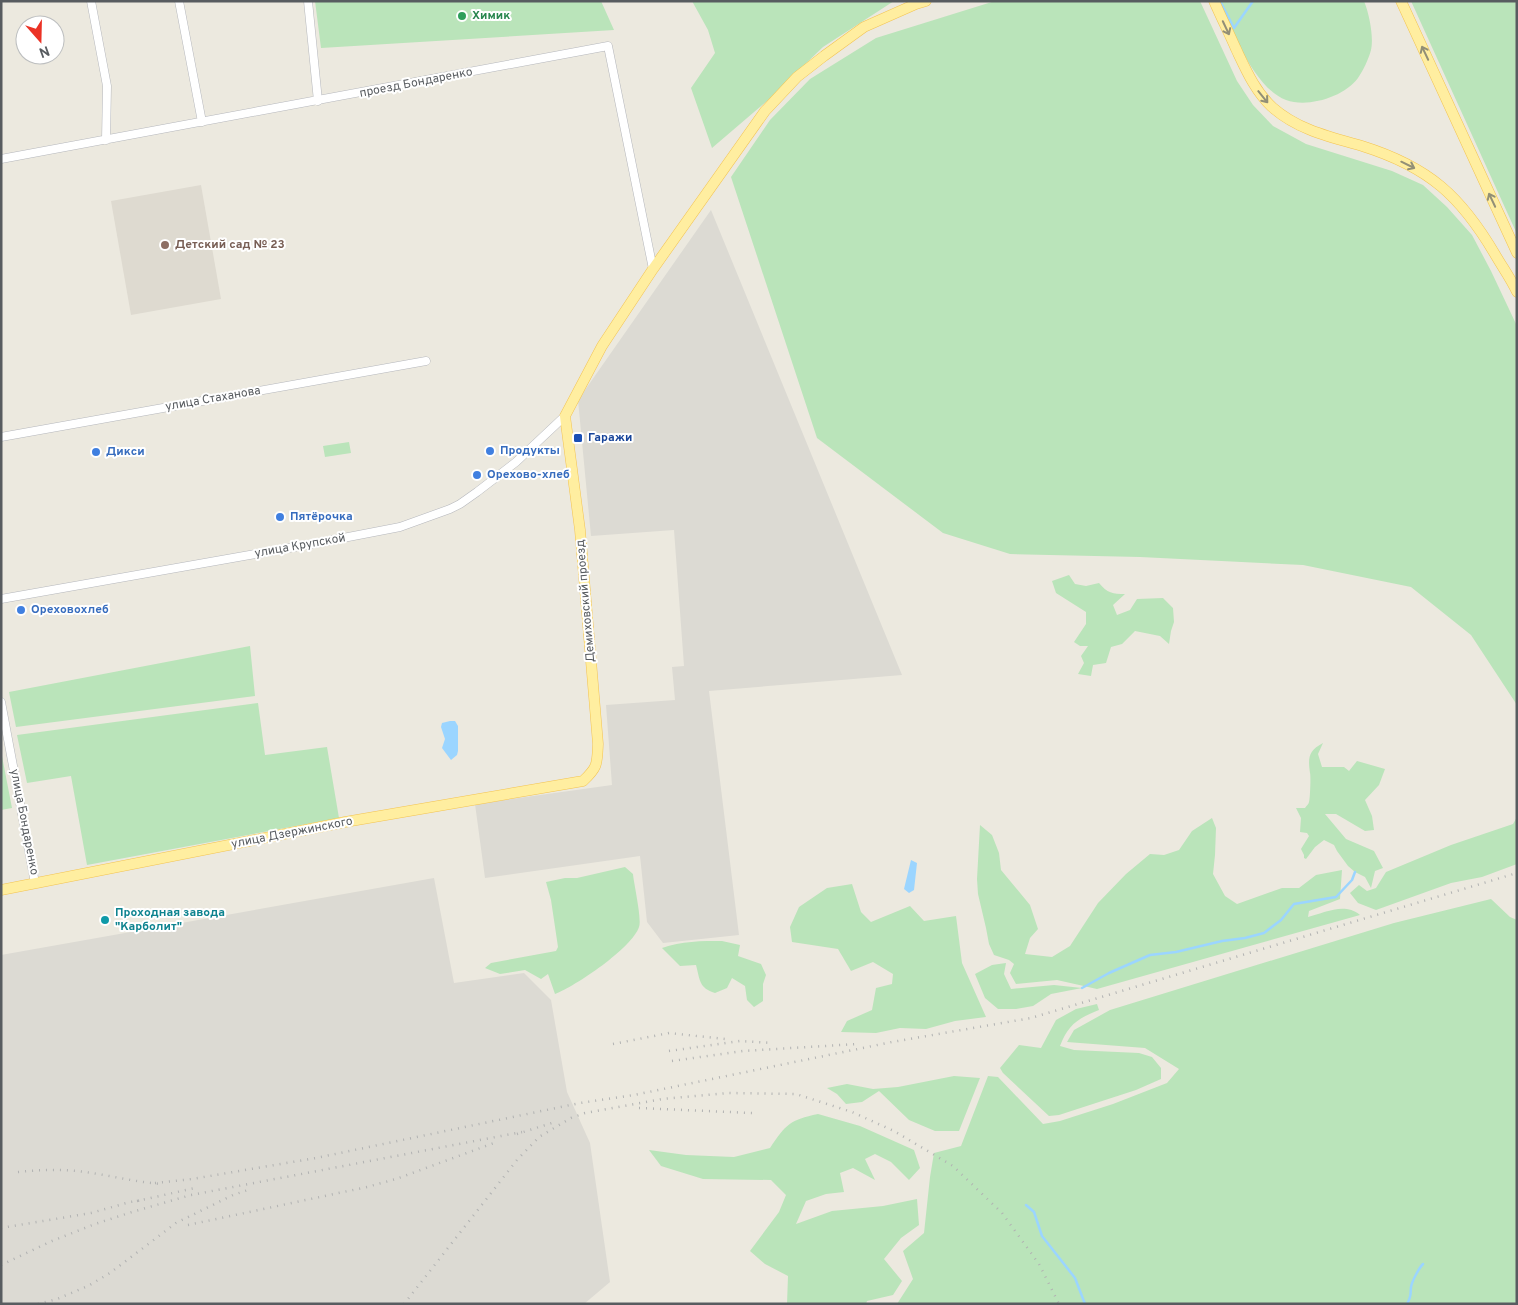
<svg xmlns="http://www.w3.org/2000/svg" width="1518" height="1305" font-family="Overpass,sans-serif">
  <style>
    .industrial { fill: #dcdad3 }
    .education { fill: #dedad0 }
    .green { fill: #bae4ba }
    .water { fill: #9bd5ff }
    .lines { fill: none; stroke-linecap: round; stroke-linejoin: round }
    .stream { stroke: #9bd5ff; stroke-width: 2.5 }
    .minor-casing { stroke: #b5b7bc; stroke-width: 9 }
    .major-casing { stroke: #f3c350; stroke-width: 11 }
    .minor { stroke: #fff; stroke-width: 8 }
    .major { stroke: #ffeea0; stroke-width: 10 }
    .rail { stroke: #b1b2b2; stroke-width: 2.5; stroke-dasharray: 1 6; stroke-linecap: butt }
    .oneway { stroke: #928f76 }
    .leisure-dot { fill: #2e9e5b; stroke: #fff; stroke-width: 2 }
    .education-dot { fill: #8d6e63; stroke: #fff; stroke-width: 2 }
    .transit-dot { fill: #1a4fb4; stroke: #fff; stroke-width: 2 }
    .shop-dot { fill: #3f7fe0; stroke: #fff; stroke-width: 2 }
    .culture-dot { fill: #0f9aa8; stroke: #fff; stroke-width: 2 }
    .labels { text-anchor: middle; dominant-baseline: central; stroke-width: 4; stroke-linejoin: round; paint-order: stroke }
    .leisure-label { font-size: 12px; font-weight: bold; fill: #27864d; stroke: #fff; text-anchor: start }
    .street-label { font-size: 12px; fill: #585c60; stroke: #fff }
    .education-label { font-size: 12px; font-weight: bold; fill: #785e54; stroke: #fff; text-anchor: start }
    .transit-label { font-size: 12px; font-weight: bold; fill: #164399; stroke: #fff; text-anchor: start }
    .shop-label { font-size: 12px; font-weight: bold; fill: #366cbe; stroke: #fff; text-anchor: start }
    .culture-label { font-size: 12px; font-weight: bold; fill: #0d838f; stroke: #fff; text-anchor: start }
  </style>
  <rect width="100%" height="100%" fill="#ece9df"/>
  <path class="industrial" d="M711 210 902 675 709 691 739 935 663 943 647 922 640 856 485 878 475 804 612 785 606 705 675 700 672 667 684 666 674 530 591 536 578 400Z
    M434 878 454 983 524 973 551 1000 567 1092 590 1143 610 1282 584 1304H1V955Z"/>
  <path class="education" d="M201 185 221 299 131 315 111 201Z"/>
  <path class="green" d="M315 1H601L614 30 321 48Z
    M692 1H894L823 47 767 101 712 148 691 88 715 53 708 30Z
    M995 1H1200L1237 81 1253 105 1273 126 1306 144 1392 171 1423 185 1447 207 1472 235 1491 271 1517 326V705L1471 635 1411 587 1303 565 1140 557 1010 554 943 533 817 438 731 177 770 120 810 79 876 38Z
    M1218 1H1364C1369 13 1374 37 1371 50 1369 58 1363 71 1358 78 1344 97 1308 108 1286 100 1255 89 1231 29 1218 1Z
    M1411 1H1517V234Z
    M349 442 351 453 325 457 323 446Z
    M1069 575 1075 584 1086 586 1099 583C1107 593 1113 594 1125 594L1113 605 1117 615 1130 610 1137 599 1163 598 1173 608 1174 622 1171 631 1169 644 1160 636 1135 631 1122 644 1111 647 1106 663 1093 665 1091 676 1078 674 1084 663 1081 656 1088 646H1080L1074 642 1086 624V612L1056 593 1052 581Z
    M250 646 255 696 16 727 9 692Z
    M258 703 265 755 327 747 339 818 87 865 71 776 27 783 17 735Z
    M1323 743 1318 754 1322 767H1344L1349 771 1357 761 1385 769 1379 785 1365 800 1372 816 1374 830 1365 831 1336 814H1325L1346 839 1374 851 1383 868 1375 871 1371 888 1365 877 1355 872 1348 866 1337 851 1334 845 1324 840 1315 847 1306 859 1304 858V855L1301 849 1309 836 1307 833 1300 832 1301 818 1296 808H1305C1306 806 1309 804 1309 802 1310 800 1311 775 1310 773 1308 758 1308 751 1323 743Z
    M1 751 12 808 1 810Z
    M1517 817V864L1482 877 1451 883 1376 910 1358 903 1350 893 1359 885 1367 891 1376 888 1386 872 1451 845 1513 824Z
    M1212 818 1216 828 1215 855 1213 874 1225 896 1237 904 1282 888H1299L1316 875 1342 870 1340 899 1309 911 1308 917C1325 913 1344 902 1360 915L1097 989 1057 980 1016 984 1010 973 1014 964 1009 960 994 955 989 944 986 928 978 894 977 879 980 825 992 835 999 853 1001 870 1030 905 1038 929 1030 938 1025 954 1052 957 1070 946 1098 903 1126 874 1150 854 1164 855 1179 850 1192 831Z
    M625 867 633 874C634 885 642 919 639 927 632 948 576 986 555 994L548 974 541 979 525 970 500 974 485 968 491 963 556 951 558 947 551 900 546 882 565 878H577Z
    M852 884 861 912 871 922 910 906 924 921 956 916 962 963 986 1017 955 1021 926 1029 900 1028 876 1033 841 1032 847 1021 872 1010 876 988 892 984 893 974 873 962 851 971 838 949 792 942 790 927 799 907 827 888Z
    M1491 899 1510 917 1517 920V1304H897L913 1279 903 1251 924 1233 930 1177 934 1153 961 1146 988 1076 998 1077 1043 1124 1060 1121 1113 1104 1167 1083 1179 1069 1145 1048 1067 1042 1074 1030 1110 1010 1394 923Z
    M722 941 740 945 738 956 761 964 766 975 763 984V1001L754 1007 747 1000 745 986 732 978 727 988 715 993C699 988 700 980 696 965L680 966 662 948C681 941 702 941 722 941Z
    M1006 963 1004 974 1011 989 1054 985 1082 988 1051 994 1033 1006 1016 1009H998L985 998 975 974 992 965Z
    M1097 1004 1099 1010C1078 1018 1068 1025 1060 1046L1074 1050 1139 1053 1152 1057 1161 1068V1079L1136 1090 1059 1115 1049 1116 1003 1073 1000 1068 1019 1045 1041 1048 1056 1020 1076 1009Z
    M954 1076 980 1078 959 1131H935L909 1120 879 1091 862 1102 846 1104 837 1094 827 1088 847 1084 873 1089 898 1087Z
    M818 1114 860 1126 914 1150 920 1168 909 1180 891 1162 875 1154 865 1159 875 1180 853 1168 840 1173 844 1192 826 1194 806 1201 796 1224 832 1211 883 1206 917 1199 919 1225 901 1238 884 1259 902 1281 893 1295 867 1301 866 1304H787L788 1276 765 1264 750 1251 779 1212 786 1195 771 1180 703 1179 661 1166 649 1150 686 1155 734 1157 770 1148C786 1124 790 1120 818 1114Z"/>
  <path class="water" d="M450 721H455L458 726V751L457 755 451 760 442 748 445 739 441 727 442 723Z
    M911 860 917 863 914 890 909 893 904 889Z"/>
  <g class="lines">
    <path class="stream" d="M1220 1 1234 28 1253 1
      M1082 988 1109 973 1150 955 1176 952 1222 941 1245 938 1264 933 1281 920 1294 904 1336 897 1352 880 1355 872
      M1026 1205 1034 1212 1042 1236 1075 1278 1085 1304
      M1407 1304C1412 1295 1410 1295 1411 1287 1412 1281 1419 1268 1423 1264"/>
    <defs>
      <path id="minor" d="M91 1 107 86 106 140
        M179 1 202 122
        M308 1 318 101
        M1 159 608 46 653 269
        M1 437 426 361
        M1 599 312 544 400 527 450 509 460 504 477 492 516 462 565 416
        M1 702 35 883"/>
      <path id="major" d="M1214 1C1221 17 1229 33 1236 49 1246 70 1255 91 1272 107 1298 130 1330 137 1362 146 1429 167 1461 196 1496 256 1503 268 1511 279 1517 292
        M1401 1 1517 253
        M1 890 345 822 583 781C598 767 597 764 598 744L580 530 565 416 602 346 653 269 765 111 797 77 824 56 864 27 916 4 926 1"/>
    </defs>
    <use href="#minor" class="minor-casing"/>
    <use href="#major" class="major-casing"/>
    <use href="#minor" class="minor"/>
    <use href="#major" class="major"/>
    <path class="rail" d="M613 1044 669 1033 725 1039
      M669 1051 740 1041 773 1043
      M672 1061 743 1051 857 1044
      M639 1108 752 1113
      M517 1134 555 1122
      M18 1172C38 1170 57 1169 77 1171 105 1174 133 1182 162 1184
      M155 1183 192 1179 316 1158 580 1103 634 1095 892 1042 1031 1018 1517 873
      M137 1201 195 1188
      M188 1225 367 1187 396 1179 494 1143
      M1 1228 91 1213 130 1202 144 1200
      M1 1265 52 1241 95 1224 132 1212 191 1195 522 1132
      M38 1304 57 1299 88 1286 110 1273 176 1223 233 1195 251 1189
      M404 1304 517 1160 539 1137 571 1118 585 1113 662 1099 729 1093 796 1094 852 1112 894 1131 953 1166 1002 1213 1039 1264 1059 1304"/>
  </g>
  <defs><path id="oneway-shaft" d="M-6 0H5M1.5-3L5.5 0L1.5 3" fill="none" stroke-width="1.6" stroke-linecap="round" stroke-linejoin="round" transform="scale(1.25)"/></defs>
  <g class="oneway">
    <use href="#oneway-shaft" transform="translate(1226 28) rotate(65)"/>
    <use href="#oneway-shaft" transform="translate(1425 53) rotate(-115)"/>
    <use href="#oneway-shaft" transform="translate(1263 97) rotate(51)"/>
    <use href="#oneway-shaft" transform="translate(1408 165) rotate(26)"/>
    <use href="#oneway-shaft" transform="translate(1492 200) rotate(-115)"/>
  </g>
  <circle class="leisure-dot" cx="462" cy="16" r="5"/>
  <circle class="education-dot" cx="165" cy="245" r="5"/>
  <rect class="transit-dot" x="573" y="433" width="10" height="10" rx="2.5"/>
  <g class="shop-dot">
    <circle cx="490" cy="451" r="5"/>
    <circle cx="96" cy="452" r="5"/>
    <circle cx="477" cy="475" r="5"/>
    <circle cx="280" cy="517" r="5"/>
    <circle cx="21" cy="610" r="5"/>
  </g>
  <circle class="culture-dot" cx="105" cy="920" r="5"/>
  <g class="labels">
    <g class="leisure-label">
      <text x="472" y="16">Химик</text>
    </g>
    <g class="street-label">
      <text transform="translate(416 83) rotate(-11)">проезд Бондаренко</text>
      <text transform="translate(213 399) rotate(-10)">улица Стаханова</text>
      <text transform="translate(300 546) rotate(-10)">улица Крупской</text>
      <text transform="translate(586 601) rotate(-95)">Демиховский проезд</text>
      <text transform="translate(24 822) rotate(79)">улица Бондаренко</text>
      <text transform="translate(292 833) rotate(-11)">улица Дзержинского</text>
    </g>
    <g class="education-label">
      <text x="175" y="245">Детский сад № 23</text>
    </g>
    <g class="transit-label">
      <text x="588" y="438">Гаражи</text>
    </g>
    <g class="shop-label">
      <text x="500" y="451">Продукты</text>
      <text x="106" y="452">Дикси</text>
      <text x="487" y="475">Орехово-хлеб</text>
      <text x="290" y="517">Пятёрочка</text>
      <text x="31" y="610">Ореховохлеб</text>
    </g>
    <g class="culture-label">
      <text x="115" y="913">Проходная завода<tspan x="115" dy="14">"Карболит"</tspan></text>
    </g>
  </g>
  <rect width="1518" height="1305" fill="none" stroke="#585c60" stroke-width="5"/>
  <g transform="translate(40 40) rotate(160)"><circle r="24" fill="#ffffff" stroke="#bcbebf"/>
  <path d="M0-4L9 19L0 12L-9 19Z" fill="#eb3225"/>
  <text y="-8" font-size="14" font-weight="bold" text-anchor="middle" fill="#585c60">N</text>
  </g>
</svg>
